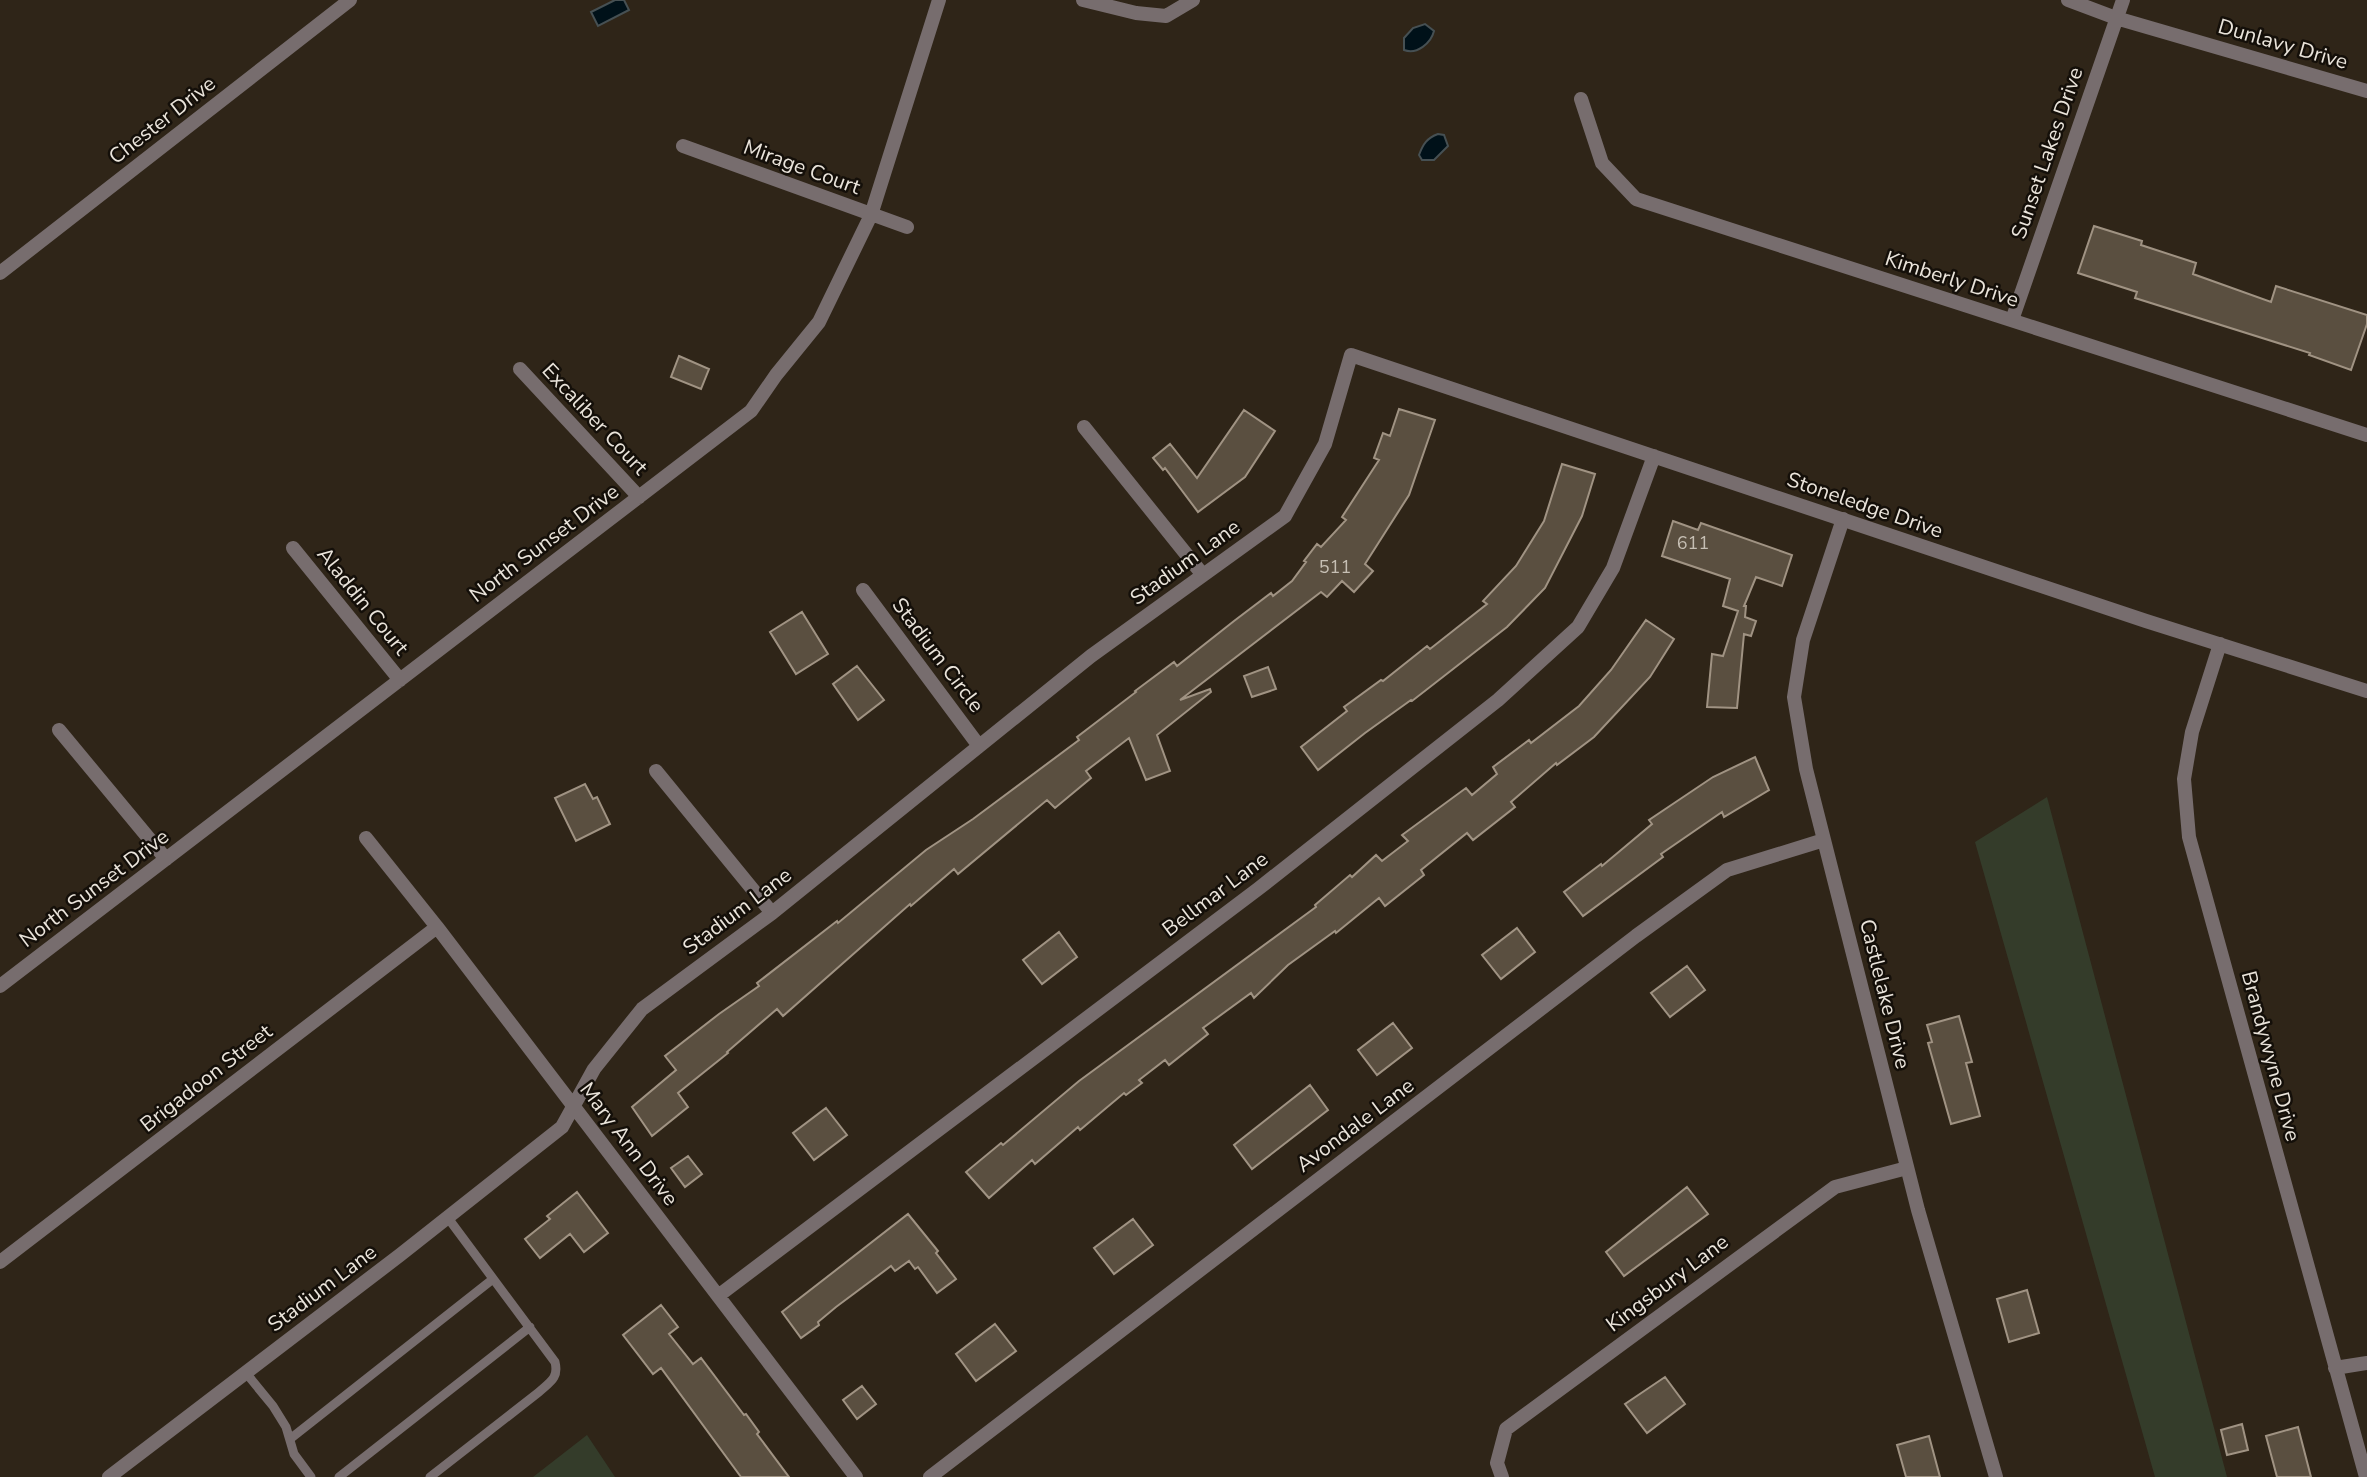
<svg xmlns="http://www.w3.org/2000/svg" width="2367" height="1477" font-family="'Nunito Sans',sans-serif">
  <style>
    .green { fill: #343c2a }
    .water { fill: #001119; stroke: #465053; stroke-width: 2 }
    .building { fill: #5a4f40; stroke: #a09383; stroke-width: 2 }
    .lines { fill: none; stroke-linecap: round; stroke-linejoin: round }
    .service { stroke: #776d6e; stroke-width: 9 }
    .minor { stroke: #776d6e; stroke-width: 14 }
    .labels { text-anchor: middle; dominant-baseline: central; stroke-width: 5; stroke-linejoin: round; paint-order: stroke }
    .number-label { font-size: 18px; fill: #c6bfb4 }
    .street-label { font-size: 21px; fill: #eae4db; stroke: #140f09 }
  </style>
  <rect width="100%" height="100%" fill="#2f2518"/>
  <path class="green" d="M2047 797 2227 1477H2155L1975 842Z
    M587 1435 615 1477H533Z"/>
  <path class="water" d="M615 0H624L629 10 598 26 591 12Z
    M1425 24 1434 31C1431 43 1417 55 1404 50V38L1413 28Z
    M1438 134 1444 135 1448 146 1434 160H1422L1419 155C1423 144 1427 138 1438 134Z"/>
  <path class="building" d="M2094 226 2142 241 2141 245 2196 263 2193 274 2271 302 2276 286 2367 315V324L2351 370 2309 355 2310 353 2135 298 2137 292 2078 273Z
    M679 356 709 369 701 389 671 377Z
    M1399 409 1435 420 1409 495 1365 564 1373 571 1354 592 1342 581 1327 597 1321 592 1180 700 1210 689 1211 692 1157 735 1170 771 1146 780 1129 738 1086 771 1091 778 1055 808 1047 800 958 874 954 869 911 906 910 904 783 1016 777 1009 727 1052 728 1053 678 1093 688 1107 652 1136 632 1107 676 1070 665 1056 719 1014 759 986 757 983 837 921 838 923 926 850 973 819 1079 740 1077 737 1136 692 1135 691 1174 662 1177 666 1234 621 1271 593 1273 596 1292 581 1306 562 1304 561 1317 544 1321 547 1346 520 1342 517 1379 460 1374 458 1383 433 1390 436Z
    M1244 410 1275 431 1245 477 1198 512 1165 468 1163 470 1153 458 1170 444 1197 478Z
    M1562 464 1595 474 1582 516 1545 588 1507 627 1412 701 1411 700 1365 733 1318 770 1301 747 1347 711 1344 707 1381 680 1383 681 1427 646 1430 649 1487 604 1483 601 1516 566 1544 521Z
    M1673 521 1698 530 1701 523 1792 555 1782 586 1756 577 1744 606H1746L1745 617 1756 621 1751 636 1744 634 1737 708 1707 707 1712 654 1723 656 1738 611 1723 606 1730 579 1662 556Z
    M802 612 828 654 796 674 770 632Z
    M1646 620 1674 639 1650 677 1594 737 1557 765 1556 763 1511 802 1515 807 1473 840 1467 833 1421 870 1424 875 1385 906 1379 898 1336 933 1335 931 1288 965 1254 998 1251 993 1203 1028 1208 1034 1169 1065 1165 1060 1139 1080 1142 1083 1126 1095 1124 1093 1080 1130 1078 1127 1035 1164 1032 1160 989 1198 966 1172 1001 1143 1003 1145 1079 1081 1316 907 1315 905 1350 875 1352 877 1376 855 1382 861 1408 841 1402 835 1466 788 1472 795 1497 774 1493 767 1529 740 1531 743 1579 706 1611 670Z
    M857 666 884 700 858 720 833 684Z
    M1268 667 1276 689 1252 697 1244 676Z
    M1755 757 1769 790 1724 817 1722 812 1661 854 1663 857 1583 916 1564 892 1601 864 1602 866 1652 824 1649 820 1713 777Z
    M585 784 593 799 597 797 610 824 576 841 555 798Z
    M1517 928 1535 952 1501 979 1482 955Z
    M1059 932 1077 957 1042 984 1023 960Z
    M1687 966 1705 990 1670 1017 1651 993Z
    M1959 1016 1972 1062 1966 1063 1980 1116 1951 1124 1928 1043 1932 1042 1927 1025Z
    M1393 1023 1412 1048 1377 1075 1358 1050Z
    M1310 1085 1328 1110 1252 1169 1234 1145Z
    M826 1108 847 1135 814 1160 793 1133Z
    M688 1156 702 1174 685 1187 671 1168Z
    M1687 1187 1708 1214 1624 1276 1606 1252Z
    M577 1192 608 1233 584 1252 570 1234 540 1258 525 1239 550 1219 547 1216Z
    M908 1214 938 1251 936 1253 956 1279 937 1293 918 1267 915 1269 909 1261 895 1271 891 1266 836 1307 818 1322 819 1325 801 1338 782 1312Z
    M1133 1219 1153 1245 1114 1274 1094 1248Z
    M2027 1290 2039 1333 2009 1342 1997 1299Z
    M661 1305 678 1327 669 1334 693 1364 701 1358 744 1415 746 1414 759 1432 757 1434 789 1477H741L661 1368 653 1374 623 1335Z
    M995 1324 1016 1351 976 1381 956 1354Z
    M1665 1377 1685 1404 1647 1433 1625 1404Z
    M862 1386 876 1404 857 1419 843 1400Z
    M2242 1424 2248 1450 2227 1455 2221 1430Z
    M2298 1427 2311 1477H2277L2266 1436Z
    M1929 1436 1940 1477H1906L1897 1445Z"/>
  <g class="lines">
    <path class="service" d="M246 1373 273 1406 286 1427 294 1454 311 1477
      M290 1439 493 1279
      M339 1477 530 1327
      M430 1477 539 1392C550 1382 559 1378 555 1362L448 1218"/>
    <path class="minor" d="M1083 0 1136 13 1166 16 1193 0
      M2068 0 2116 18 2367 91
      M1581 99 1602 163 1636 199 2367 435
      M683 146 907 227
      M0 273 350 0
      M2012 320 2123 0
      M520 369 639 497
      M1084 427 1203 575
      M1843 519 1803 640 1794 697 1806 769 1918 1210 1996 1477
      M293 548 400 680
      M863 590 979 746
      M2220 644 2192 732 2184 779 2189 837 2366 1477
      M59 730 166 859
      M656 771 772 913
      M366 838 437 927 856 1477
      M0 986 751 411 776 375 819 322 871 215 939 0
      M0 1262 437 927
      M718 1296 1258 889 1498 700 1578 627 1613 568 1654 456
      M2335 1368 2367 1363
      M109 1477 400 1255 562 1127 594 1069 642 1009 772 913 1091 656 1285 516 1325 444 1351 355 2146 621 2367 691
      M930 1477 1636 936 1727 870 1824 840
      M1502 1477 1497 1463 1506 1429 1835 1187 1907 1168"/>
  </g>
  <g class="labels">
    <g class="number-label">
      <text x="1693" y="543">611</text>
      <text x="1335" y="567">511</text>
    </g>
    <g class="street-label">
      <text transform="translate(2283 44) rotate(16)">Dunlavy Drive</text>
      <text transform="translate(162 120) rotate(-38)">Chester Drive</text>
      <text transform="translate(2047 153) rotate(-71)">Sunset Lakes Drive</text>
      <text transform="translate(802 167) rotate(20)">Mirage Court</text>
      <text transform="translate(1952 279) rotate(18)">Kimberly Drive</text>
      <text transform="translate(595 419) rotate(47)">Excaliber Court</text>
      <text transform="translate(1865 505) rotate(19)">Stoneledge Drive</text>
      <text transform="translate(544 543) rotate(-37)">North Sunset Drive</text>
      <text transform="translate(1185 562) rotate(-36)">Stadium Lane</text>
      <text transform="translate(363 601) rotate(51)">Aladdin Court</text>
      <text transform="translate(938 655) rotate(53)">Stadium Circle</text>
      <text transform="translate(94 888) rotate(-37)">North Sunset Drive</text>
      <text transform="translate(1215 894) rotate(-37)">Bellmar Lane</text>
      <text transform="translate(737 911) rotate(-37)">Stadium Lane</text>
      <text transform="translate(1885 994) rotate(76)">Castlelake Drive</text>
      <text transform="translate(2271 1056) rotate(75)">Brandywyne Drive</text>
      <text transform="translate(206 1078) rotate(-38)">Brigadoon Street</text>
      <text transform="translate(1355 1125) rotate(-37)">Avondale Lane</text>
      <text transform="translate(629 1144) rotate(53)">Mary Ann Drive</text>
      <text transform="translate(1667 1283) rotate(-37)">Kingsbury Lane</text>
      <text transform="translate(322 1288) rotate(-37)">Stadium Lane</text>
    </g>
  </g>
</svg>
